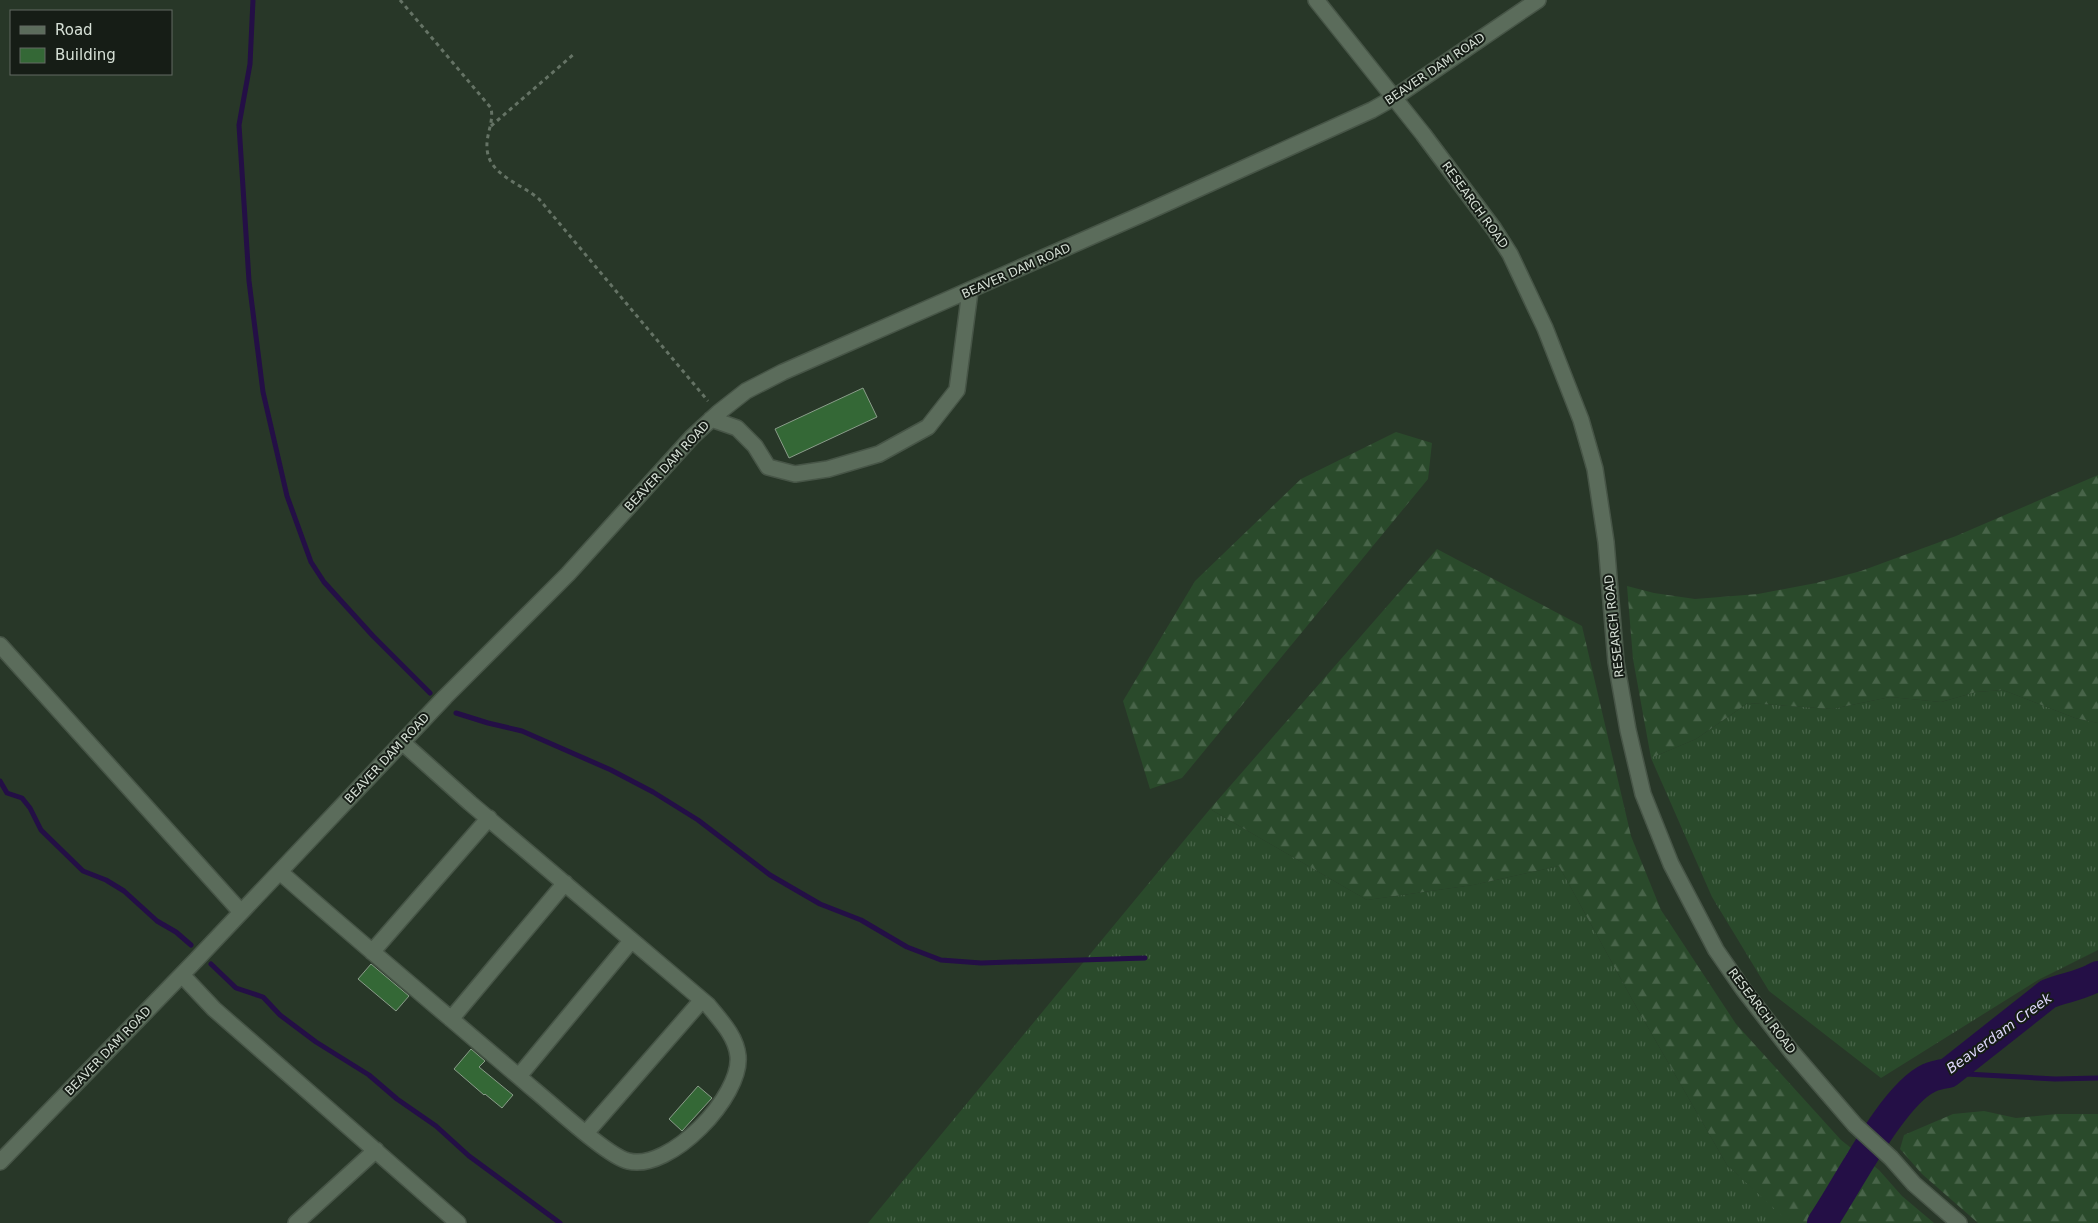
<svg xmlns="http://www.w3.org/2000/svg" width="2098" height="1223" font-family="'DejaVu Sans',sans-serif">
  <style>
    .grass { fill: url(#grass-tufts) }
    .forest { fill: url(#forest-firs) }
    .lines { fill: none; stroke-linecap: round; stroke-linejoin: round }
    .stream { stroke: #240f46; stroke-width: 5 }
    .river { stroke: #240f46; stroke-width: 30 }
    .building { fill: #346836; stroke: #8a9d8a }
    .minor-casing { stroke: #475547; stroke-width: 18 }
    .path { stroke: #657365; stroke-width: 3; stroke-dasharray: 4 4; stroke-linecap: butt }
    .minor { stroke: #5b6c5b; stroke-width: 15 }
    .labels { text-anchor: middle; dominant-baseline: central; stroke-width: 4; stroke-linejoin: round; paint-order: stroke }
    .street-label { font-size: 12px; fill: #d6e0d6; stroke: #161d16 }
    .water-label { font-size: 14px; font-style: italic; fill: #dfd8fc; stroke: #161d16 }
  </style>
  <defs>
    <pattern id="grass-tufts" width="24" height="20" patternUnits="userSpaceOnUse" patternTransform="scale(1.25)"><rect width="24" height="20" fill="#2a4a2b"/><path d="M3 7l-1-3M5 7V3M7 7l1-3M15 17l-1-3M17 17v-4M19 17l1-3" fill="none" stroke="#486449"/></pattern>
    <pattern id="forest-firs" width="22" height="20" patternUnits="userSpaceOnUse" patternTransform="scale(1.25)"><rect width="22" height="20" fill="#2a4a2b"/><path d="M5 1l3.5 6h-7zM16 11l3.5 6h-7z" fill="#486449"/></pattern>
  </defs>
  <rect width="100%" height="100%" fill="#283728"/>
  <path class="grass" d="M2003 690 2075 718 2098 723V950L2038 980 1881 1078 1769 991 1712 897 1651 758 1696 739 1748 703 1832 709 1890 697 1941 702 1976 692Z
    M1210 809 1367 900 1473 885 1559 866 1638 1010 1727 1165 1789 1221 1787 1223H868Z"/>
  <path class="forest" d="M1396 432 1432 443 1428 479 1182 778 1150 789 1123 701 1195 581 1301 479Z
    M2098 475V723L2075 718 2003 690 1976 692 1941 702 1890 697 1832 709 1748 703 1696 739 1651 758 1633 659 1627 586 1654 593 1695 599 1758 594 1816 583 1861 571 1956 536Z
    M1437 549 1582 626 1631 836 1661 910 1736 1024 1841 1140 1879 1170 1902 1196 1934 1223H1787L1788 1221 1727 1165 1638 1010 1559 866 1473 885 1367 900 1210 809Z
    M1984 1111 2016 1118 2057 1114H2098V1223H1978L1922 1174 1900 1149 1904 1135 1953 1114Z"/>
  <g class="lines">
    <path class="stream" d="M253 0 250 64 239 125 249 281 263 392 287 496 311 562 324 582 373 636 430 693
      M456 713 488 723 522 731 611 770 653 792 698 820 770 875 820 904 861 920 907 947 941 960 981 963 1145 958
      M0 781 7 793 22 798 30 808 41 830 83 871 106 880 124 891 157 921 176 932 191 945
      M211 964 236 988 263 997 280 1015 316 1042 369 1075 397 1099 436 1126 469 1156 560 1223
      M1948 1073 2055 1079 2098 1078"/>
    <path class="river" d="M1822 1223C1847 1187 1892 1095 1929 1078 1935 1075 1942 1074 1948 1073L2048 994C2066 987 2081 986 2098 976"/>
  </g>
  <path class="building" d="M863 388 877 417 789 458 775 429Z
    M371 964 409 996 396 1011 358 979Z
    M471 1049 485 1061 479 1067 513 1095 502 1108 485 1094 484 1095 454 1069Z
    M698 1086 712 1098 682 1131 669 1119Z"/>
  <g class="lines">
    <defs>
      <path id="minor" d="M1316 0 1423 134 1494 229 1510 254 1545 328 1581 420 1595 469 1606 542 1616 662 1628 730 1643 794 1671 864 1716 950 1743 989 1791 1051 1855 1125 1891 1158 1914 1184 1959 1223
        M711 419 737 428 755 446 768 467 795 474 828 469 879 454 928 427 957 390 970 291
        M0 645 241 912
        M280 872C363 945 448 1016 532 1088 552 1104 607 1156 628 1161 670 1172 742 1096 738 1056 736 1036 720 1020 708 1005L470 803 402 742
        M372 952 489 818
        M182 975 214 1009 458 1223
        M451 1019 565 883
        M519 1076 631 941
        M586 1133 702 1000
        M0 1162 197 959 445 697 568 574 692 437 718 413 746 391 783 372 1145 213 1372 110 1395 97 1538 0
        M296 1223 376 1150"/>
    </defs>
    <use href="#minor" class="minor-casing"/>
    <path class="path" d="M400 0 491 108C494 122 486 134 487 148 488 175 522 184 539 199L708 401
      M491 126 574 54"/>
    <use href="#minor" class="minor"/>
  </g>
  <g class="labels">
    <g class="street-label">
      <text transform="translate(1435 69) rotate(-34)">BEAVER DAM ROAD</text>
      <text transform="translate(1475 205) rotate(54)">RESEARCH ROAD</text>
      <text transform="translate(1016 271) rotate(-24)">BEAVER DAM ROAD</text>
      <text transform="translate(667 466) rotate(-47)">BEAVER DAM ROAD</text>
      <text transform="translate(1614 626) rotate(-96)">RESEARCH ROAD</text>
      <text transform="translate(387 758) rotate(-47)">BEAVER DAM ROAD</text>
      <text transform="translate(1762 1011) rotate(53)">RESEARCH ROAD</text>
      <text transform="translate(108 1051) rotate(-46)">BEAVER DAM ROAD</text>
    </g>
    <g class="water-label">
      <text transform="translate(1999 1033) rotate(-36)">Beaverdam Creek</text>
    </g>
  </g>
  <rect x="10" y="10" width="162" height="65" fill="#161d16" stroke="#636b63"/>
  <rect x="20" y="26" width="25" height="8" fill="#5b6c5b" stroke="#636b63"/>
  <text x="55" y="35" font-size="15" fill="#d6e0d6">Road</text>
  <rect x="20" y="48" width="25" height="15" fill="#346836" stroke="#636b63"/>
  <text x="55" y="60" font-size="15" fill="#d6e0d6">Building</text>
</svg>
